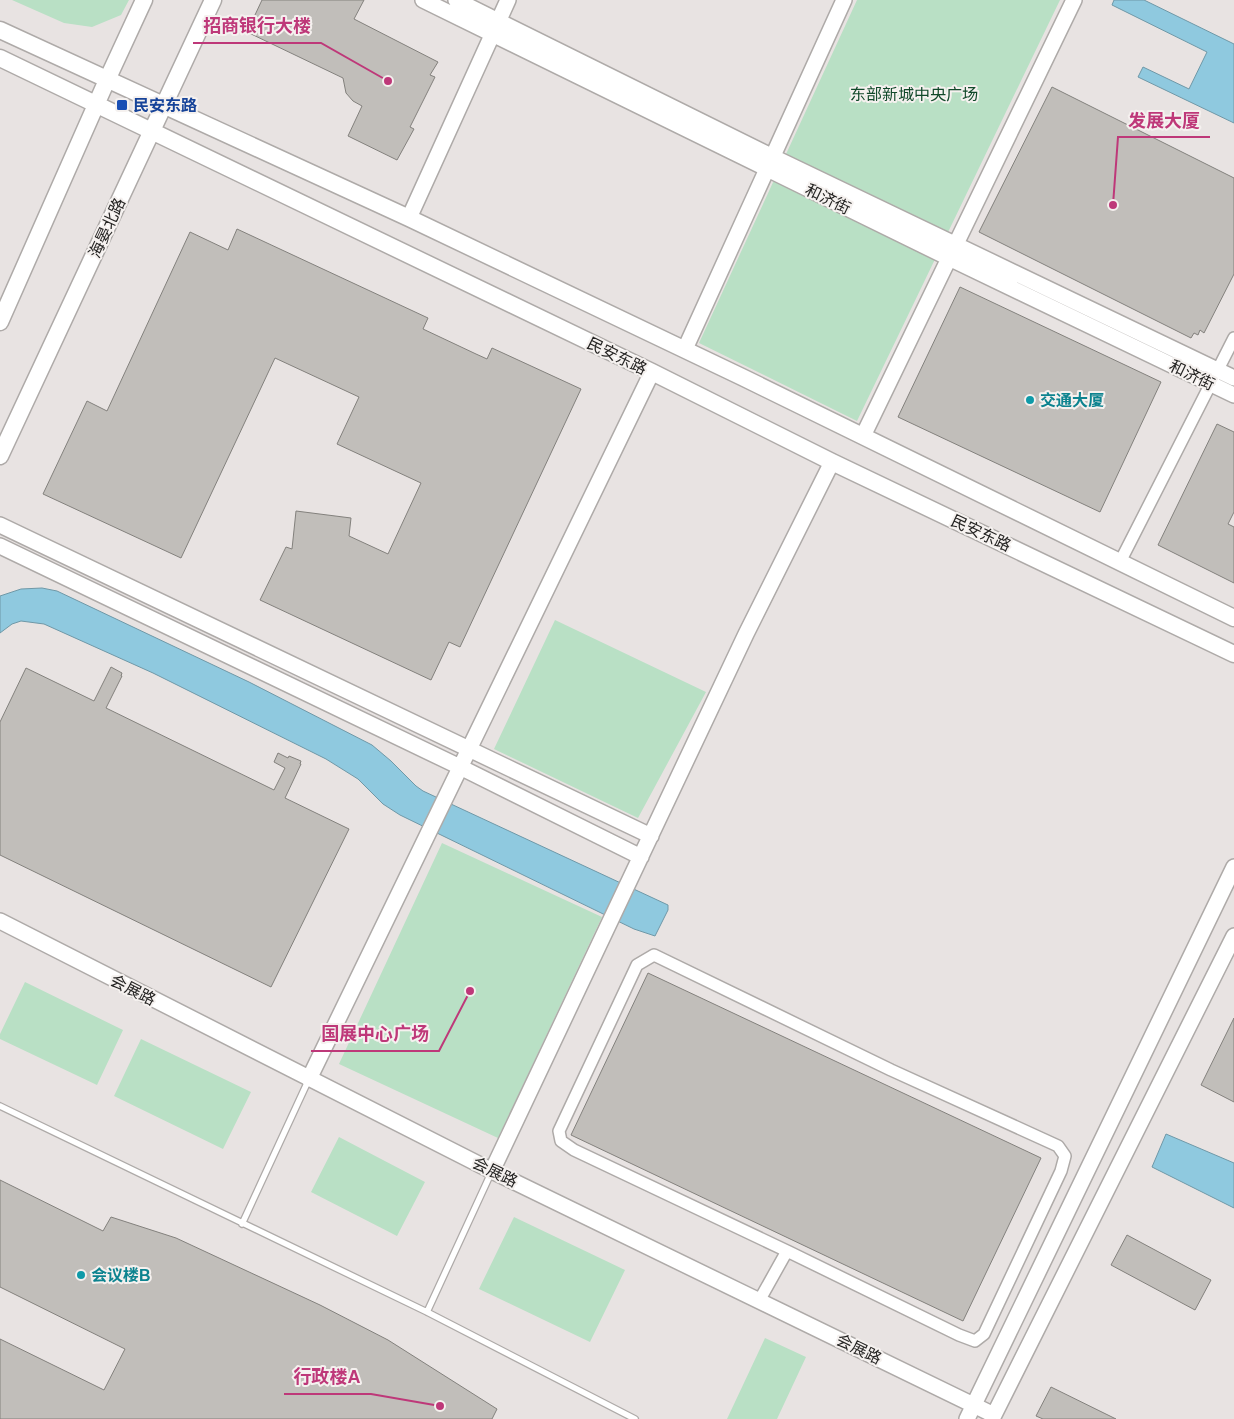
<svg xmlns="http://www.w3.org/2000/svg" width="1234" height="1419" font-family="Arial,'Noto Sans SC',sans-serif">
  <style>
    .green { fill: #b9e0c5 }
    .water { fill: #8fc9df; stroke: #6f98a7 }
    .building { fill: #c1beba; stroke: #83817d }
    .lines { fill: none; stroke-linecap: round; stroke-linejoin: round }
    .service-casing { stroke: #aeaaa8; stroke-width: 8 }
    .minor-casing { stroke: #aeaaa8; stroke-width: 14 }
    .tertiary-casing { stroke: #aeaaa8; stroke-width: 18 }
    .secondary-casing { stroke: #aeaaa8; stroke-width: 19 }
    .service { stroke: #fff; stroke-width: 5.5 }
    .minor { stroke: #fff; stroke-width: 11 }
    .tertiary { stroke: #fff; stroke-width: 15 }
    .secondary { stroke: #fff; stroke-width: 16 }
    .transit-dot { fill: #1a4fb4; stroke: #f5f1ef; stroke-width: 2 }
    .culture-dot { fill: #0f9aa8; stroke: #f5f1ef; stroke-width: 2 }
    .labels { text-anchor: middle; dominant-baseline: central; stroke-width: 4; stroke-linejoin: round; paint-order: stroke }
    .park-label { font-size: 16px; fill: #11492a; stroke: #f5f1ef }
    .transit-label { font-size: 16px; font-weight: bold; fill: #164399; stroke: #f5f1ef; text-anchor: start }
    .street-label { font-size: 16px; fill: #252423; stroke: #f5f1ef }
    .culture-label { font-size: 16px; font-weight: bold; fill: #0d838f; stroke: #f5f1ef; text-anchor: start }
    .leader { fill: none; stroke: #be3879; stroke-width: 2 }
    .callout-dot { fill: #be3879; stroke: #f5f1ef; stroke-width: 2 }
    .callout-label { font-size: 18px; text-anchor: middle; font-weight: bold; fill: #be3879; stroke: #f5f1ef; stroke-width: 4; stroke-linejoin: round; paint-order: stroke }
  </style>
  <rect width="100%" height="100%" fill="#e8e3e2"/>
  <path class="green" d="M12 0H129L121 15 92 27 64 23Z
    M857 0H1060L857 421 699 343Z
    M555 620 706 692 638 818 494 749Z
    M442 843 602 917 498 1138 339 1064Z
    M25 982 123 1030 97 1085 0 1039V1034Z
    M141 1039 251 1092 223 1149 114 1096Z
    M339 1137 425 1182 397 1236 311 1192Z
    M514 1217 625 1270 590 1342 479 1289Z
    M765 1338 806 1357 777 1419H727Z"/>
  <path class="water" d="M1114 0H1144L1234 44V123L1138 77 1143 67 1189 89 1207 52 1112 5Z
    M42 588 57 591 249 682 372 745 391 761 416 786 423 791 668 905V910L655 936 634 929 400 815 383 804 358 779 326 759 153 673 44 624 21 621 12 624 0 633V596L21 589Z
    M1166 1134 1234 1163V1208L1152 1167Z"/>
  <path class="building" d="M262 0H364L354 19 438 62 430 75 435 77 410 127 414 129 397 160 348 136 362 106 353 101 346 93 343 78 247 32Z
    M1052 87 1234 178V274L1204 333 1200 330 1198 335 1194 333 1191 338 979 232Z
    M237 229 428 318 423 329 476 354 487 359 492 348 581 389 460 647 449 642 431 680 260 600 286 547 292 549 296 511 351 518 349 536 388 554 421 483 337 444 359 397 275 358 181 558 43 494 87 401 107 411 190 232 228 250Z
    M960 287 1161 382 1100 512 898 417Z
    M1217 424 1234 432V512L1228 524 1234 527V583L1158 545Z
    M111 667 122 673 121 676H122L106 708 274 790 285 768 274 762 278 753 288 758 289 756 301 761 300 764H301L285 798 349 829 271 987 0 855V722L26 668 94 701Z
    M648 973 1041 1158 963 1321 571 1135Z
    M1234 1018V1102L1201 1085Z
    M0 1180 103 1231 111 1217 176 1238 320 1305 388 1340 497 1409 492 1419H0V1339L104 1390 125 1349 0 1287Z
    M1127 1235 1211 1280 1195 1310 1111 1265Z
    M1051 1387 1116 1419H1043L1036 1416Z"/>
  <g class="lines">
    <defs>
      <path id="service" d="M0 1106 427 1312 635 1419
        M242 1224 309 1079
        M427 1312 492 1171"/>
      <path id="minor" d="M1120 562 1234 338
        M759 1301 787 1251 959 1335 975 1341 984 1334 1061 1171 1065 1156 1058 1146 891 1070 654 955 637 965 559 1131 561 1141 574 1150 787 1251"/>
      <path id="tertiary" d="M423 0 949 258 1234 395
        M456 0 773 157 1234 378
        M409 218 508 0
        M685 349 844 0
        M863 436 1074 0
        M0 525 651 836
        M0 546 460 767 641 857
        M0 921 492 1171 994 1415
        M309 1079 652 372
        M492 1171 746 634 832 462
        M967 1419 1234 867
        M992 1419 1234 936"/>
      <path id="secondary" d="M0 30 409 218 742 377 1234 618
        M0 58 652 372 832 462 1234 654
        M0 322 107 80 144 0
        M0 456 213 0"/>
    </defs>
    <use href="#service" class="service-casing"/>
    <use href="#minor" class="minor-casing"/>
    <use href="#tertiary" class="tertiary-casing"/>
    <use href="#secondary" class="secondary-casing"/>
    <use href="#service" class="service"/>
    <use href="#minor" class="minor"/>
    <use href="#tertiary" class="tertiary"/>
    <use href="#secondary" class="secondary"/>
  </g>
  <rect class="transit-dot" x="116" y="99" width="12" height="12" rx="2.5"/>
  <g class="culture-dot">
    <circle cx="1030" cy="400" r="5"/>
    <circle cx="81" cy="1275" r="5"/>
  </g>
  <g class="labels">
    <g class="park-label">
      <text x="914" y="94">东部新城中央广场</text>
    </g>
    <g class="transit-label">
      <text x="133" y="105">民安东路</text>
    </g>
    <g class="street-label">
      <text transform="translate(828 199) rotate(26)">和济街</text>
      <text transform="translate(107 228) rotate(-65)">海晏北路</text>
      <text transform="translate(617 356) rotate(26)">民安东路</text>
      <text transform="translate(1192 375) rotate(26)">和济街</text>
      <text transform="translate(981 533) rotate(25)">民安东路</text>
      <text transform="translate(133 990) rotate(27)">会展路</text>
      <text transform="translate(495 1172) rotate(26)">会展路</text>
      <text transform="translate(859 1349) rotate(26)">会展路</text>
    </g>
    <g class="culture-label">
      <text x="1040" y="400">交通大厦</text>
      <text x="91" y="1275">会议楼B</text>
    </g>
  </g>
  <path class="leader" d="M388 81L321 43H193M1113 205L1118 137H1210M470 991L439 1051H311M440 1406L371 1394H284"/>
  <g class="callout-dot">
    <circle cx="388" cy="81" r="5"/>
    <circle cx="1113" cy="205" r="5"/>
    <circle cx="470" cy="991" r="5"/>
    <circle cx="440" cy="1406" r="5"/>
  </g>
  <g class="callout-label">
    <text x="257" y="32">招商银行大楼</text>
    <text x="1164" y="127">发展大厦</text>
    <text x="375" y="1040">国展中心广场</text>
    <text x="327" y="1383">行政楼A</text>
  </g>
</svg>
